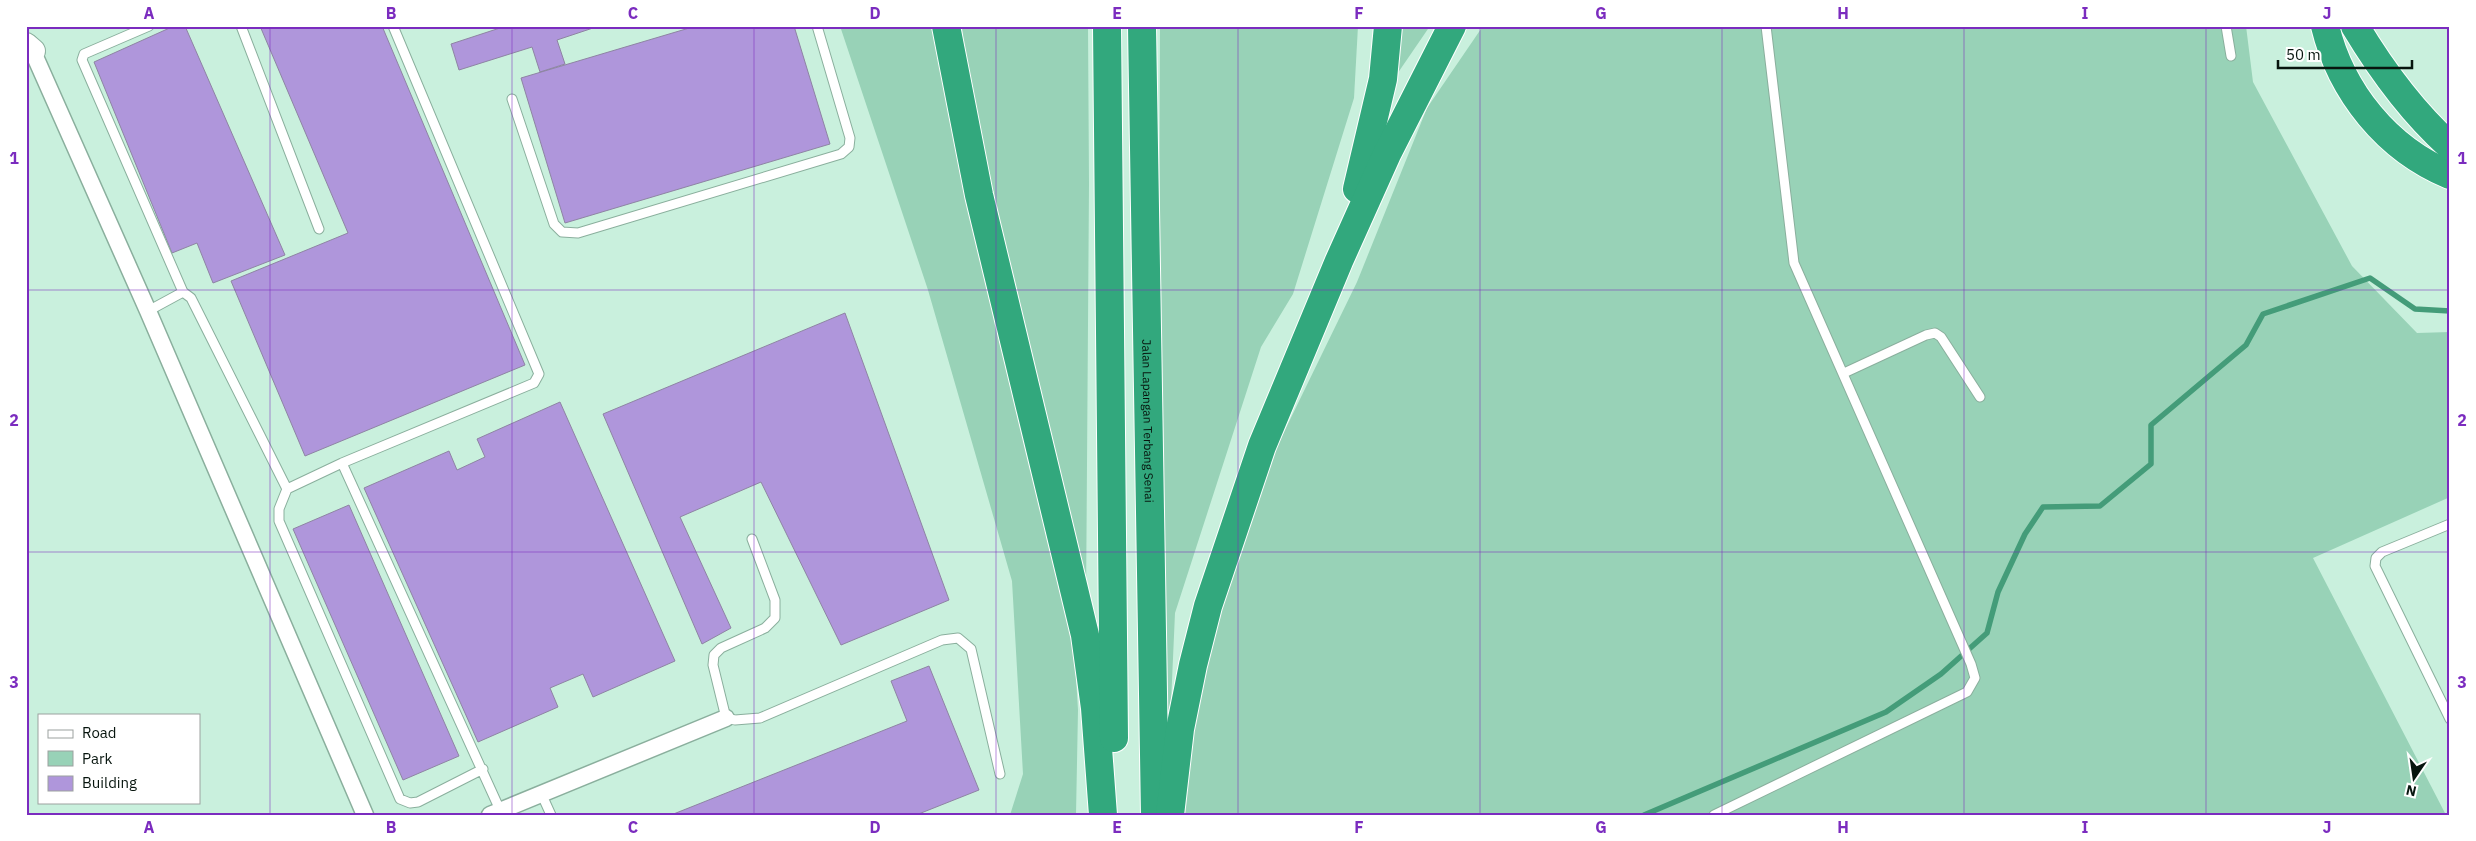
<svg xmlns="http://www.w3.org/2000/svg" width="2476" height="841" font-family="'IBM Plex Sans',sans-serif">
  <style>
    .green { fill: #98d2b7 }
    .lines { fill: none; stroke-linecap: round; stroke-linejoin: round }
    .stream { stroke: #449c79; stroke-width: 5.5 }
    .building { fill: #af96db; stroke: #8e84a3 }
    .lane-casing { stroke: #8aaf9d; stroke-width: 11 }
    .street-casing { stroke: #8aaf9d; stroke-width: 19 }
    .secondary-casing { stroke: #8aaf9d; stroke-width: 26 }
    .highway-casing { stroke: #fff; stroke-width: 30 }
    .lane { stroke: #fff; stroke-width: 9 }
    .street { stroke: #fff; stroke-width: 16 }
    .secondary { stroke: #fff; stroke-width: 24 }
    .highway { stroke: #32a87d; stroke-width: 28 }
    .grid { fill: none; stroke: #7b2cbf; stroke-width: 1; stroke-opacity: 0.55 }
    .labels { text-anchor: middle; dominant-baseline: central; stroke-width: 4; stroke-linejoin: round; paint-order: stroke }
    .street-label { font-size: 12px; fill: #07150e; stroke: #fff }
    .neatline { fill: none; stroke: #7b2cbf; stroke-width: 2 }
    .grid-label { font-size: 16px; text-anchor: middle; font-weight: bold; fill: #7b2cbf }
  </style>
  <rect width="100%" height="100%" fill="#c9f0dd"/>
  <path class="green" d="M840 26H934L1073 627 1078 710 1076 815H1010L1023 774 1012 581 928 290Z
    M962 26H1088L1089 184 1086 606 1025 327 965 79Z
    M1160 26H1358L1354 98 1293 294 1261 347 1175 613 1171 703 1168 711 1163 713 1158 703Z
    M1398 26H1430L1393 80Z
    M1483 26H2246L2253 82 2352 266 2417 333 2450 332V497L2313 558 2446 815H1177L1183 743 1247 508 1357 282 1427 108Z"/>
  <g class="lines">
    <path class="stream" d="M1644 815 1886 712 1941 674 1987 633 1998 592 2025 534 2043 507 2100 506 2151 464V425L2246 345 2263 314 2370 278 2415 309 2450 311"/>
  </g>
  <path class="building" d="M174 26H185L285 255 213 283 197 243 172 253 94 62Z
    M260 26H382L525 365 305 456 231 281 348 233Z
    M506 26H599L557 40 565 64 540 72 532 47 459 70 451 44Z
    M696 26H794L830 144 565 223 521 78Z
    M845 313 949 600 841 645 761 482 680 517 731 628 702 644 603 414Z
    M560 402 675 661 593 697 583 674 550 688 558 707 478 742 364 488 449 451 457 470 485 457 477 439Z
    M349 505 459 756 403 780 293 529Z
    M929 666 979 790 916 815H671L907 721 891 681Z"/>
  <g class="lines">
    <defs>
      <path id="lane" d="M149 26 84 54 82 60 183 292
        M241 26 319 229
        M2226 26 2231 56
        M512 99 554 224 562 232 578 233 841 154 849 147 850 138 817 26
        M148 311 183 292 191 298 287 489 342 463 500 810
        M1844 373 1926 335 1935 333 1941 337 1980 397
        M342 463 534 383 539 374 393 26
        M287 489 279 509V521L400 799 410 803 418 802 483 769
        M2450 524 2382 552 2376 558 2375 566 2450 719
        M752 539 775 600V618L765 628 721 648 714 655 713 665 726 718 735 720 760 718 942 640 958 638 971 649 1000 774
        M541 793 551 815
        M1714 815 1967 692 1975 678 1971 664 1794 263 1766 26"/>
      <path id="street" d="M29 43 148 311 365 815
        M490 815 726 718"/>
      <path id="secondary" d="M26 45 33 51"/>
      <g id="highway">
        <path d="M946 26 979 195 1085 635 1095 708 1103 815"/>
        <path d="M1107 26 1114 738"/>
        <path id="s1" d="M1142 26 1155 815"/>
        <path d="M2325 26C2341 92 2387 149 2450 175"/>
        <path d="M2355 26C2382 71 2411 111 2450 146"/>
        <path d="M1357 189 1383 79 1388 26"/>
        <path d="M1170 815 1180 729 1193 665 1208 606 1262 446 1339 261 1387 154 1452 26"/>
      </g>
    </defs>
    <use href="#lane" class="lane-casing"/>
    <use href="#street" class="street-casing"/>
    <use href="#secondary" class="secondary-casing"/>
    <use href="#highway" class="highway-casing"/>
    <use href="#lane" class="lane"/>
    <use href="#street" class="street"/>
    <use href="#secondary" class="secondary"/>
    <use href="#highway" class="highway"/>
  </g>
  <path class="grid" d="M270 26V815M512 26V815M754 26V815M996 26V815M1238 26V815M1480 26V815M1722 26V815M1964 26V815M2206 26V815M26 290H2450M26 552H2450"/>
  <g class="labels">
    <g class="street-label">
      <text stroke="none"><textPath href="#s1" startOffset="395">Jalan Lapangan Terbang Senai</textPath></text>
    </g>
  </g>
  <rect width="2476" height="841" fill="none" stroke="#ffffff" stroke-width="55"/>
  <rect x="38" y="714" width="162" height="90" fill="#ffffff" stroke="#9ca19f"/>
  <rect x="48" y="730" width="25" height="8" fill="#ffffff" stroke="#9ca19f"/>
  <text x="82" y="738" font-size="15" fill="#07150e">Road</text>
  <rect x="48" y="751" width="25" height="15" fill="#98d2b7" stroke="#9ca19f"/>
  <text x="82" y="764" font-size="15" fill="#07150e">Park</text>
  <rect x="48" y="776" width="25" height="15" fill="#af96db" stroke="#9ca19f"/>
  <text x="82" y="788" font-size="15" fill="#07150e">Building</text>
  <g transform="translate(2414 778) rotate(193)" stroke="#ffffff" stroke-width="4" paint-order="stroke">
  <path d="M0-4L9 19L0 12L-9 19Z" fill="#07150e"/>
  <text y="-8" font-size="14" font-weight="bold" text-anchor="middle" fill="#07150e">N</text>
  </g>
  <path d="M2278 60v8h134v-8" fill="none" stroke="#07150e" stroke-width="2.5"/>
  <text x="2286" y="60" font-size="15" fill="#07150e" stroke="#ffffff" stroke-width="4" paint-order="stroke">50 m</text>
  <rect x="28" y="28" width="2420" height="786" class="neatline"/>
  <g class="grid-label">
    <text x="149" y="19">A</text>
    <text x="391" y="19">B</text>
    <text x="633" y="19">C</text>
    <text x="875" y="19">D</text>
    <text x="1117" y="19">E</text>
    <text x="1359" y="19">F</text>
    <text x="1601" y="19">G</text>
    <text x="1843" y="19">H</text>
    <text x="2085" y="19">I</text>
    <text x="2327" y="19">J</text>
    <text x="14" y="164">1</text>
    <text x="2462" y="164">1</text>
    <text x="14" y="426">2</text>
    <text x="2462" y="426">2</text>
    <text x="14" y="688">3</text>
    <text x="2462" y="688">3</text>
    <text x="149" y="833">A</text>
    <text x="391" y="833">B</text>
    <text x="633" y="833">C</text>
    <text x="875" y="833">D</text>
    <text x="1117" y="833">E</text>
    <text x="1359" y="833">F</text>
    <text x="1601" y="833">G</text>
    <text x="1843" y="833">H</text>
    <text x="2085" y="833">I</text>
    <text x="2327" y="833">J</text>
  </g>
</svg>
